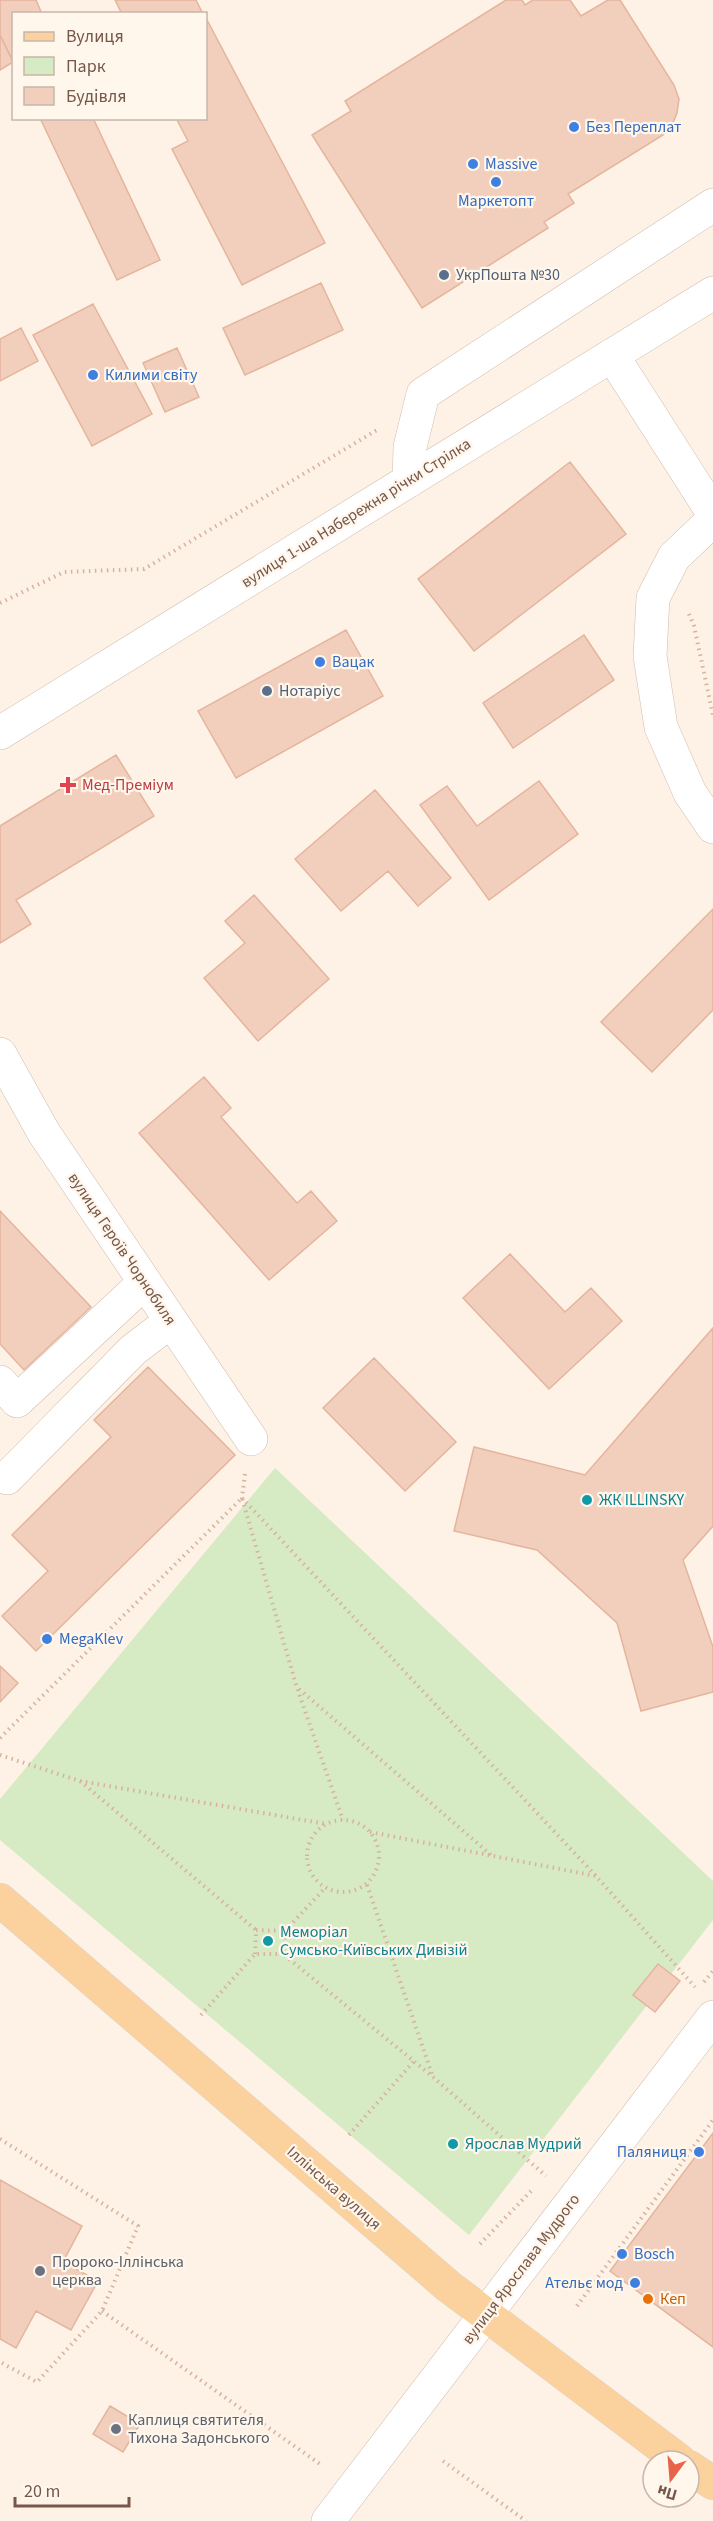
<svg xmlns="http://www.w3.org/2000/svg" width="713" height="2521" font-family="'Source Sans 3',sans-serif">
  <style>
    .green { fill: #d6eac3 }
    .building { fill: #f2cfbd; stroke: #e5b49d; stroke-width: 1.5 }
    .lines { fill: none; stroke-linecap: round; stroke-linejoin: round }
    .minor-casing { stroke: #d0bbae; stroke-width: 34 }
    .major-casing { stroke: #dbd3d0; stroke-width: 34 }
    .path { stroke: #d7b2a0; stroke-width: 4; stroke-dasharray: 1.5 4.5; stroke-linecap: butt }
    .minor { stroke: #fff; stroke-width: 33 }
    .major { stroke: #fbd29d; stroke-width: 33 }
    .shop-dot { fill: #3f7fe0; stroke: #fff6ec; stroke-width: 2 }
    .service-dot { fill: #5c6f8a; stroke: #fff6ec; stroke-width: 2 }
    .health-dot { fill: #e0444e; stroke: #fff6ec; stroke-width: 2 }
    .culture-dot { fill: #0f9aa8; stroke: #fff6ec; stroke-width: 2 }
    .worship-dot { fill: #6b7280; stroke: #fff6ec; stroke-width: 2 }
    .food-dot { fill: #e8710a; stroke: #fff6ec; stroke-width: 2 }
    .labels { text-anchor: middle; dominant-baseline: central; stroke-width: 4.5; stroke-linejoin: round; paint-order: stroke }
    .shop-label { font-size: 16px; fill: #366cbe; stroke: #fff6ec; text-anchor: start }
    .service-label { font-size: 16px; fill: #4e5e75; stroke: #fff6ec; text-anchor: start }
    .street-label { font-size: 16px; fill: #76574a; stroke: #fff6ec }
    .health-label { font-size: 16px; fill: #be3a42; stroke: #fff6ec; text-anchor: start }
    .culture-label { font-size: 16px; fill: #0d838f; stroke: #fff6ec; text-anchor: start }
    .worship-label { font-size: 16px; fill: #5b616d; stroke: #fff6ec; text-anchor: start }
    .food-label { font-size: 16px; fill: #c56008; stroke: #fff6ec; text-anchor: start }
  </style>
  <rect width="100%" height="100%" fill="#fdf2e5"/>
  <path class="green" d="M275 1468 713 1881V1920L469 2235 0 1840V1799Z"/>
  <path class="building" d="M0 0H36L42 14H14V63L0 35Z
    M115 0H196L203 14H122Z
    M506 0H522L525 5 533 0H570L581 16 608 0H620L674 85 679 99 677 113 672 125 663 135 568 194 574 203 544 222 548 228 422 308 312 135 351 111 345 101Z
    M206 18 325 243 242 285 172 149 188 141 176 118H206Z
    M0 35 13 62 0 70Z
    M40 118H93L160 260 117 280Z
    M321 283 343 330 245 375 223 328Z
    M93 304 152 414 92 446 33 335Z
    M21 328 38 361 0 381V339Z
    M177 348 199 397 165 412 143 363Z
    M570 462 626 534 474 651 418 579Z
    M346 630 383 696 236 778 198 711Z
    M584 635 614 680 513 748 483 703Z
    M116 755 154 816 16 900 31 924 0 943V826Z
    M539 781 578 834 489 900 420 805 447 786 477 826Z
    M375 790 451 878 418 906 388 871 341 911 295 859Z
    M254 895 329 979 258 1041 204 978 245 943 225 921Z
    M713 909V1010L652 1072 601 1022Z
    M204 1077 231 1108 221 1117 297 1203 311 1191 337 1221 269 1280 139 1133Z
    M0 1211 91 1307 24 1370 0 1344Z
    M510 1254 565 1312 591 1288 622 1321 549 1389 463 1298Z
    M713 1328V1526L683 1560 713 1647V1692L641 1711 617 1623 537 1550 454 1531 474 1447 585 1475Z
    M374 1358 456 1442 405 1491 323 1408Z
    M148 1367 235 1455 36 1651 2 1616 48 1571 12 1535 111 1437 94 1420Z
    M0 1666 18 1683 0 1702Z
    M658 1964 680 1981 655 2012 633 1995Z
    M713 2133V2347L610 2271Z
    M0 2180 82 2226 63 2262 98 2281 71 2330 36 2311 16 2348 0 2339Z
    M110 2406 140 2424 123 2452 93 2434Z"/>
  <g class="lines">
    <defs>
      <path id="minor" d="M612 355 713 513
        M409 481 410 447 423 394 713 205
        M713 520 674 557 653 598 650 656 661 727 690 793 713 827
        M0 733 713 293
        M0 1054 44 1133 251 1439
        M0 1382 17 1401 145 1282
        M7 1478 133 1350 171 1321
        M328 2521 713 2017"/>
      <path id="major" d="M0 1900 448 2286 680 2461
        M689 2467 713 2483"/>
    </defs>
    <use href="#minor" class="minor-casing"/>
    <use href="#major" class="major-casing"/>
    <path class="path" d="M0 603 64 572 144 569 377 430
      M689 614 694 626 713 715
      M245 1474 242 1498 596 1876
      M299 1689 491 1855
      M0 1738 242 1498 297 1688 343 1820
      M0 1755 80 1781 326 1824
      M80 1781 256 1930
      M307 1856a36 36 0 1 1 72 0a36 36 0 1 1-72 0Z
      M370 1832 596 1876 695 1987
      M367 1885 433 2077
      M285 1931 325 1888
      M255 1954 256 1930 285 1931 283 1954 433 2077 546 2176
      M704 1982 713 1971
      M201 2015 255 1954H283
      M349 2135 414 2061
      M0 2139 138 2226 102 2311 37 2382 0 2362
      M480 2244 533 2189
      M577 2306 713 2120
      M102 2311 320 2464
      M443 2461 526 2521"/>
    <use href="#minor" class="minor"/>
    <use href="#major" class="major"/>
  </g>
  <g class="shop-dot">
    <circle cx="574" cy="127" r="6"/>
    <circle cx="473" cy="164" r="6"/>
    <circle cx="496" cy="182" r="6"/>
    <circle cx="93" cy="375" r="6"/>
    <circle cx="320" cy="662" r="6"/>
    <circle cx="47" cy="1639" r="6"/>
    <circle cx="699" cy="2152" r="6"/>
    <circle cx="622" cy="2254" r="6"/>
    <circle cx="635" cy="2283" r="6"/>
  </g>
  <g class="service-dot">
    <circle cx="444" cy="275" r="6"/>
    <circle cx="267" cy="691" r="6"/>
  </g>
  <path class="health-dot" d="M65 776h6v6h6v6h-6v6h-6v-6h-6v-6h6z"/>
  <g class="culture-dot">
    <circle cx="587" cy="1500" r="6"/>
    <circle cx="268" cy="1941" r="6"/>
    <circle cx="453" cy="2144" r="6"/>
  </g>
  <g class="worship-dot">
    <circle cx="40" cy="2271" r="6"/>
    <circle cx="116" cy="2429" r="6"/>
  </g>
  <circle class="food-dot" cx="648" cy="2299" r="6"/>
  <g class="labels">
    <g class="shop-label">
      <text x="586" y="127">Без Переплат</text>
      <text x="485" y="164">Massive</text>
      <text x="496" y="201" text-anchor="middle">Маркетопт</text>
      <text x="105" y="375">Килими світу</text>
      <text x="332" y="662">Вацак</text>
      <text x="59" y="1639">MegaKlev</text>
      <text x="687" y="2152" text-anchor="end">Паляниця</text>
      <text x="634" y="2254">Bosch</text>
      <text x="623" y="2283" text-anchor="end">Ательє мод</text>
    </g>
    <g class="service-label">
      <text x="456" y="275">УкрПошта №30</text>
      <text x="279" y="691">Нотаріус</text>
    </g>
    <g class="street-label">
      <text transform="translate(356 513) rotate(-32)">вулиця 1-ша Набережна річки Стрілка</text>
      <text transform="translate(122 1249) rotate(56)">вулиця Героїв Чорнобиля</text>
      <text transform="translate(334 2188) rotate(41)">Іллінська вулиця</text>
      <text transform="translate(521 2269) rotate(-53)">вулиця Ярослава Мудрого</text>
    </g>
    <g class="health-label">
      <text x="82" y="785">Мед-Преміум</text>
    </g>
    <g class="culture-label">
      <text x="599" y="1500">ЖК ILLINSKY</text>
      <text x="280" y="1932">Меморіал<tspan x="280" dy="18">Сумсько-Київських Дивізій</tspan></text>
      <text x="465" y="2144">Ярослав Мудрий</text>
    </g>
    <g class="worship-label">
      <text x="52" y="2262">Пророко-Іллінська<tspan x="52" dy="18">церква</tspan></text>
      <text x="128" y="2420">Каплиця святителя<tspan x="128" dy="18">Тихона Задонського</tspan></text>
    </g>
    <g class="food-label">
      <text x="660" y="2299">Кеп</text>
    </g>
  </g>
  <rect x="12" y="12" width="195" height="108" fill="#fff6ec" stroke="#c8b6ab" stroke-width="1.5"/>
  <rect x="24" y="32" width="30" height="9" fill="#fbd29d" stroke="#c8b6ab" stroke-width="1.5"/>
  <text x="66" y="42" font-size="18" fill="#76574a">Вулиця</text>
  <rect x="24" y="57" width="30" height="18" fill="#d6eac3" stroke="#c8b6ab" stroke-width="1.5"/>
  <text x="66" y="72" font-size="18" fill="#76574a">Парк</text>
  <rect x="24" y="87" width="30" height="18" fill="#f2cfbd" stroke="#c8b6ab" stroke-width="1.5"/>
  <text x="66" y="102" font-size="18" fill="#76574a">Будівля</text>
  <g transform="translate(671 2479) rotate(196)"><circle r="28" fill="#fff6ec" stroke="#c8b6ab" stroke-width="1.5"/>
  <path d="M0-4.5L10 22L0 15L-10 22Z" fill="#e76349"/>
  <text y="-9" font-size="16" font-weight="bold" text-anchor="middle" fill="#76574a">Пн</text>
  </g>
  <path d="M15 2497v9h114v-9" fill="none" stroke="#76574a" stroke-width="3"/>
  <text x="24" y="2497" font-size="18" fill="#76574a" stroke="#fff6ec" stroke-width="4.5" paint-order="stroke">20 m</text>
</svg>
